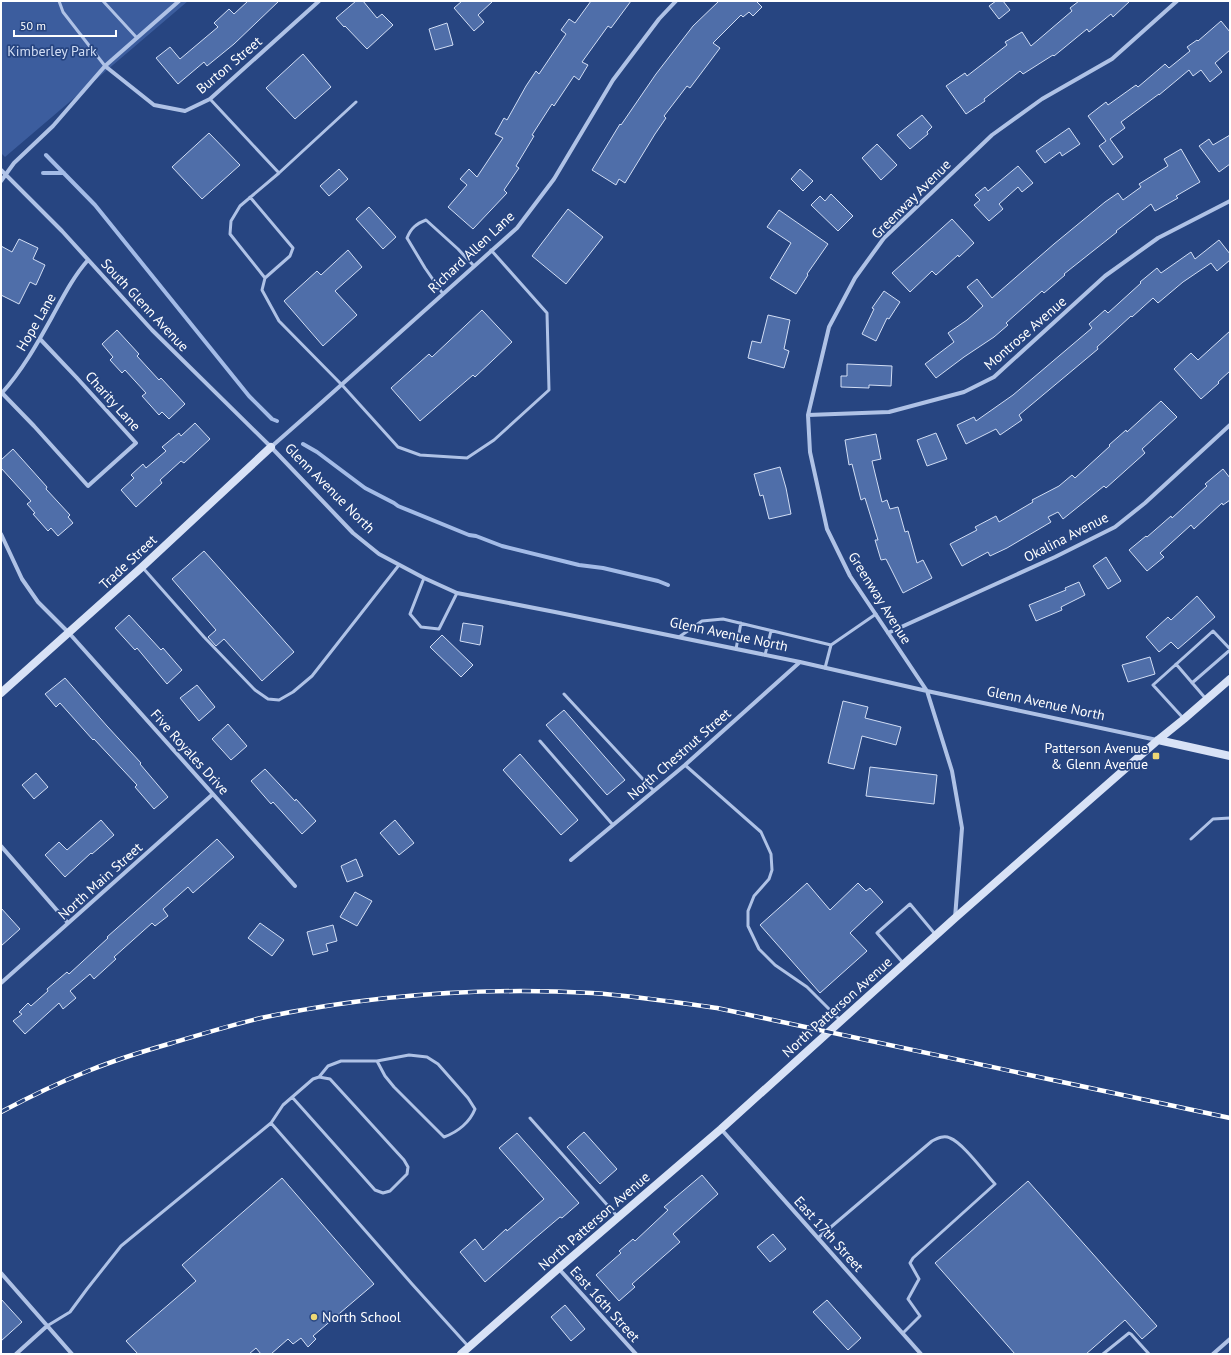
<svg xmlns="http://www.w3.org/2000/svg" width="1231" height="1355" font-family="'PT Sans',sans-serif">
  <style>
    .park { fill: #3c5d9e }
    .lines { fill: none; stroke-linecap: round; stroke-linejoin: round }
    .stream { stroke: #a3bbe7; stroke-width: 4 }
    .building { fill: #4f6ea9; stroke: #d2def5 }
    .lane { stroke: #afc2e6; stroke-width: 3 }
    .street { stroke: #afc2e6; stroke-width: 4 }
    .secondary { stroke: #d8e2f6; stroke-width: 8 }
    .rail-casing { stroke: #fff; stroke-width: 4.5 }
    .rail { stroke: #274581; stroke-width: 3; stroke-dasharray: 9; stroke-linecap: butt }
    .poi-dot { fill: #eed875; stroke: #274581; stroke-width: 1.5 }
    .labels { text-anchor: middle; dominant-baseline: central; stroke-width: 3.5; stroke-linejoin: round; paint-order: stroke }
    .park-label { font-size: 14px; fill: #d2def5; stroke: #274581 }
    .street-label { font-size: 14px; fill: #fff; stroke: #274581 }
    .poi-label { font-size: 14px; fill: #fff; stroke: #274581; text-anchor: end }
  </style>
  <rect width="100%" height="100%" fill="#274581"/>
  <path class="park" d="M1 1H188L5 157 1 153Z"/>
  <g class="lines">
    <path class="stream" d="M46 155 95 205 249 396 272 419 277 421
      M43 173H64
      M303 444 317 452 365 488 394 503 398 506 469 535 476 536 502 546 579 565 603 568 658 581 668 585"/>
  </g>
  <path class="building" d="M248 1H279L234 44 207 66 204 62 178 84 156 58 170 47 180 59 218 27 214 23 229 9 234 14Z
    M356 1H363L377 18 382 14 393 25 367 49 345 26 344 27 336 18Z
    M462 1H493L478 15 484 22 474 31 454 8Z
    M591 1H631L611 28 608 26 582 62 588 65 579 80 574 76 554 106 552 104 532 135 534 136 516 166 519 168 504 190 507 193 473 229 448 207 467 185 460 179 469 169 477 177 503 138 495 134 504 118 507 120 526 86 536 71 539 74 566 34 561 30 569 19 575 23Z
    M719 1H758L757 2 762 7 753 16 749 12 743 17 741 15 713 43 720 48 690 88 687 86 664 116 666 118 655 134 625 183 619 179 616 185 592 170 620 124 621 125 656 74 693 26Z
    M996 1H1003L1010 10 999 19 989 6Z
    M1079 1H1130L1113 17 1111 14 1089 32 1087 29 1054 56 1053 55 1023 74 1020 71 984 99 985 101 966 114 946 86 965 73 967 76 1007 45 1005 42 1022 32 1031 46 1072 11 1070 8Z
    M1221 21 1230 32V50L1215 63 1222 72 1210 82 1201 70 1193 76 1189 70 1159 95V94L1121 122 1125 128 1110 139 1123 157 1113 165 1099 146 1106 141 1088 116 1106 102 1108 105 1136 85 1138 87 1165 64 1169 68 1190 51 1187 47 1197 40 1198 41Z
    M447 23 453 45 435 50 429 29Z
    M303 54 331 87 295 119 266 88Z
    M922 115 932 127 927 132 928 134 910 149 897 135Z
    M1069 128 1080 144 1062 156 1060 152 1045 163 1036 151Z
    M209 133 240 165 202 199 172 167Z
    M1230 135V164L1219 172 1199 146 1209 139 1213 145Z
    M877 144 897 165 881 180 862 158Z
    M1181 149 1200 182 1176 196 1178 198 1155 211 1151 204 1116 231 1117 232 1064 274 1065 275 1044 293 1042 291 1006 323 1008 325 994 337 964 357 936 378 925 364 954 342 948 333 967 320 983 306 967 287 977 279 992 298 1054 244 1105 202 1118 193 1123 200 1141 187 1139 184 1168 166 1164 159Z
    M1018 166 1033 183 1022 192 1018 187 999 204 1003 209 989 221 974 205 980 200 975 195 985 187 988 191Z
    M339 169 348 179 329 196 320 186Z
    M800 169 813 181 803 191 791 179Z
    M831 194 853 216 838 231 811 205 820 196 825 201Z
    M369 207 396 237 383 249 356 219Z
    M568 209 603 237 566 284 532 256Z
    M779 210 828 244 807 274 808 275 796 294 770 278 791 243 767 227Z
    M952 219 974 243 959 257 958 255 936 275 932 271 910 292 892 273Z
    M19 239 38 248 33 259 45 265 36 285 30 282 19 304 1 295V246L12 252Z
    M1219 240 1230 254V260L1217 271 1211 263 1183 282 1158 303 1153 298 1132 317 1131 316 1097 347 1098 349 1019 415 1022 420 1000 435 996 429 966 444 957 425 974 417 976 421 1013 395 1092 328 1089 324 1105 310 1108 313 1141 283 1140 282 1157 268 1161 273 1191 252 1195 259Z
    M348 250 362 267 335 291 357 315 323 346 284 301 317 271 321 275Z
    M884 291 900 302 889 319 887 318 876 341 862 334 874 309 872 308Z
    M482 310 512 342 475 377 473 375 420 421 391 388 429 354 432 357Z
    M768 315 790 320 784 349 789 351 784 368 748 358 752 341 761 343Z
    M117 330 139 354 137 356 159 380 161 378 185 404 169 419 162 412 159 415 142 396 146 393 125 370 122 373 110 360 113 357 102 344Z
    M1230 331V371L1218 382 1219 383 1201 399 1174 369 1191 353 1198 360Z
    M847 364 892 366 891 386 869 385V388L841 387V376H847Z
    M1161 401 1177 417 1142 449 1145 453 1106 488 1104 486 1063 519 1058 512 1048 517 1051 522 1007 548 990 556 988 552 962 566 950 544 977 530 975 527 996 516 999 522 1033 502 1032 500 1059 486 1072 475 1075 478 1110 446 1109 445 1126 430 1127 432Z
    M195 423 210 439 184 463 181 461 160 480 162 483 136 507 121 490 134 478 131 475 143 464 146 468 166 451 162 447 179 433 181 436Z
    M936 433 947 459 927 466 917 440Z
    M876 434 881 459 872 461 882 502 887 500 890 509 898 507 905 532 908 531 917 563 923 560 932 578 903 593 886 559 881 560 875 540H878L865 498 861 500 852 464 849 465 845 440Z
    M13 449 47 487 46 489 70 515 68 517 73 523 58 536 51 528 48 531 33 514 35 513 27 504 31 501 1 468V460Z
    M780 467 786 488 791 514 769 519 763 495 760 496 754 474Z
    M1223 469 1230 478V500L1223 505 1222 503 1194 529 1191 525 1160 553 1164 557 1147 571 1129 550 1146 536 1147 537 1171 516 1172 518 1207 486 1205 484Z
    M204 551 294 652 262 681 224 639 216 646 208 637 216 630 172 579Z
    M1106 557 1121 581 1108 589 1093 566Z
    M1079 582 1085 595 1061 607 1062 610 1036 621 1029 605 1066 590 1065 588Z
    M1197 596 1215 617 1178 649 1171 642 1159 652 1146 637 1168 617 1171 620Z
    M129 615 161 650 163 648 182 670 167 684 137 648 135 650 115 628Z
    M463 623 483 626 480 645 460 641Z
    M442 635 473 665 461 677 430 647Z
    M1150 657 1155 674 1128 682 1122 665Z
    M65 678 107 726 141 763 140 764 168 797 154 809 135 787 137 785 94 739 93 740 60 703 56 707 45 694Z
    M197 685 215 707 199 721 180 698Z
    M843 701 868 707 865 718 901 727 896 745 862 736 854 769 828 763Z
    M564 710 625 780 607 795 546 725Z
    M228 724 247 746 231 760 212 739Z
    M520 754 578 820 561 835 503 770Z
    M870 767 937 775 934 804 866 796Z
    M265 769 295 801 296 799 316 821 302 834 273 802 271 804 251 781Z
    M36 773 48 787 34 799 22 785Z
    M101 820 114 835 92 854 91 853 65 877 45 855 59 842 67 850Z
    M395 820 414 843 399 855 380 833Z
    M217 839 234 857 193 893 188 887 163 909 168 916 155 926 152 923 114 957 116 959 94 979 90 974 70 991 76 998 63 1009 59 1003 25 1034 13 1021 22 1014 19 1012 28 1003 31 1006 48 991 47 989 67 972 69 974 108 938 107 937Z
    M356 859 363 876 347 882 341 866Z
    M807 883 830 910 858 883 866 891 870 888 883 902 850 933 867 951 820 993 760 925Z
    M355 892 372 901 357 926 340 917Z
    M1 908 20 929 1 946Z
    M260 923 284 940 272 956 248 938Z
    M333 925 337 941 326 944 328 951 313 955 307 932Z
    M584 1132 617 1169 600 1184 567 1147Z
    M517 1133 579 1203 562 1218 560 1217 534 1239 485 1282 460 1252 475 1239 483 1250 506 1229 507 1231 544 1199 499 1148Z
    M702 1175 718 1194 673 1234 680 1242 632 1284 635 1287 619 1301 596 1275 621 1253 619 1251 633 1239 635 1241 668 1210 664 1207Z
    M282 1178 374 1284 313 1336 316 1339 308 1347 301 1338 293 1344 288 1339 271 1354H261L256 1348 249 1354H138L126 1341 196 1281 182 1265Z
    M1028 1181 1157 1326 1142 1339 1125 1320 1086 1354H1015L935 1263Z
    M773 1234 786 1249 770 1262 757 1247Z
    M1 1299 22 1322 1 1341Z
    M827 1300 861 1338 848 1350 813 1312Z
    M565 1305 585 1329 571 1341 551 1317Z"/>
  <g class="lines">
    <path class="lane" d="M59 1 63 12 105 66
      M103 1 137 38
      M210 99 279 173 356 102
      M279 173 240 206 231 221 230 234 265 278 262 290 279 321 342 385 398 447 420 455 467 458 494 440 549 390 547 313 491 250
      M250 197 293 248 290 256 265 278
      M443 294 425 268 407 238C411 228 416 224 426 220L458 249 474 266
      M143 568 204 637 255 690 268 699 279 700 293 692 312 676 399 565
      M424 578 410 614 421 627 439 629 457 593
      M679 637 702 621 723 619 831 645 876 614
      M736 649 741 623
      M765 655 771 631
      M1176 664 1206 699
      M825 668 831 645
      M1192 683 1230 650
      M564 694 653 790
      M1184 719 1153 685 1213 631 1230 649
      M540 741 613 825
      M685 765 761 832 771 854 772 870 769 879 754 896 748 911V926L759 949 775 965 807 987 840 1020
      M1191 839 1213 819 1230 818
      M904 964 877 933 910 904 935 934
      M319 1077 328 1066 341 1061H377L385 1076 394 1087 444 1137C458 1132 470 1122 475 1109L468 1098 438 1064 427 1057 409 1055 377 1061
      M530 1118 617 1216
      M271 1123 283 1105 313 1079 319 1077 330 1079 404 1160 408 1167 407 1174 390 1191 383 1193 375 1190 292 1097
      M818 1238 932 1141C938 1138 944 1135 950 1138 963 1143 984 1172 995 1184L913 1258 910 1263 919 1279 908 1299 920 1316 903 1333
      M47 1326 70 1312 87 1289 121 1246 271 1123 412 1284 468 1346
      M1103 1354 1129 1333 1131 1334 1149 1354"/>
    <path class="street" d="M105 66 154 105 185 111 210 99 319 1
      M1 170 62 231 152 330 271 447 353 533 379 554 424 578 457 593 555 612 800 662 927 691 1157 740
      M1 181 14 163 53 126 105 66 179 1
      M2 393 34 426 88 486 136 443 77 378 40 339
      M1 394C22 371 37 344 52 317 63 297 73 277 88 260
      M808 415 889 412 964 392 994 377 1105 276 1158 238 1230 201
      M271 447 321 403 517 228 554 179 613 80 659 19 676 1
      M1 534 22 579 38 602 69 633 295 886
      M888 633 1055 557 1115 527 1145 503 1230 425
      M1 846 68 923
      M571 860 685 765 800 662
      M955 918 962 828 952 771 927 691 850 576 827 529 810 452 808 415 829 327 855 278 884 238 992 135 1042 99 1112 59 1177 1
      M1 983 213 794
      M721 1129 921 1354
      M559 1269 636 1354
      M1 1273 72 1354
      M16 1354 47 1326
      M1213 1354 1230 1339"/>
    <path class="secondary" d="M1 693 142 567 271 447
      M1158 740 1230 756
      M461 1354 559 1268 721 1129 955 918 1158 740 1184 719 1230 679"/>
    <defs>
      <path id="rail" d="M1 1112C29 1097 58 1083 88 1071 115 1060 144 1051 172 1043 202 1034 231 1025 261 1018 370 995 481 987 592 993 634 996 675 1002 717 1008L1230 1118"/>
    </defs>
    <use href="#rail" class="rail-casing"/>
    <use href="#rail" class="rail"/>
  </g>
  <g class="poi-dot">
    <rect x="1152" y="752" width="8" height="8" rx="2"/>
    <circle cx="314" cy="1317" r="4"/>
  </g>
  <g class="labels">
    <g class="park-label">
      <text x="52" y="51">Kimberley Park</text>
    </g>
    <g class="street-label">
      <text transform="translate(229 65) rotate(-40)">Burton Street</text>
      <text transform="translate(911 199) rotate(-45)">Greenway Avenue</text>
      <text transform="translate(471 252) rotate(-43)">Richard Allen Lane</text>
      <text transform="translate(145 305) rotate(47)">South Glenn Avenue</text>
      <text transform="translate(36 322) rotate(-60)">Hope Lane</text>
      <text transform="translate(1025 333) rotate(-41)">Montrose Avenue</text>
      <text transform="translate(113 401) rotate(48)">Charity Lane</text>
      <text transform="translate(330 488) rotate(45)">Glenn Avenue North</text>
      <text transform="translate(1066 537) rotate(-27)">Okalina Avenue</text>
      <text transform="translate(128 562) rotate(-43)">Trade Street</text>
      <text transform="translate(880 598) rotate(58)">Greenway Avenue</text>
      <text transform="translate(729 634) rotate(12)">Glenn Avenue North</text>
      <text transform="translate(1046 703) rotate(12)">Glenn Avenue North</text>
      <text transform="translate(190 752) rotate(48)">Five Royales Drive</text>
      <text transform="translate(679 754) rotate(-41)">North Chestnut Street</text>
      <text transform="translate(100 881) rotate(-42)">North Main Street</text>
      <text transform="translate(837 1007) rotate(-42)">North Patterson Avenue</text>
      <text transform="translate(594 1221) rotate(-41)">North Patterson Avenue</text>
      <text transform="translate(829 1234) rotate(48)">East 17th Street</text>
      <text transform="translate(605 1304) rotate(48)">East 16th Street</text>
    </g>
    <g class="poi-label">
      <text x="1148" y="748">Patterson Avenue<tspan x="1148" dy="16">&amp; Glenn Avenue</tspan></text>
      <text x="322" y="1317" text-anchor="start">North School</text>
    </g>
  </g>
  <rect width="1231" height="1355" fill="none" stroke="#ffffff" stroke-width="4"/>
  <path d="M14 30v6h102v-6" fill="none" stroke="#ffffff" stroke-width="2"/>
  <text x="20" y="30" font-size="12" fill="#ffffff" stroke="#274581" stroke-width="3" paint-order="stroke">50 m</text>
</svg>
